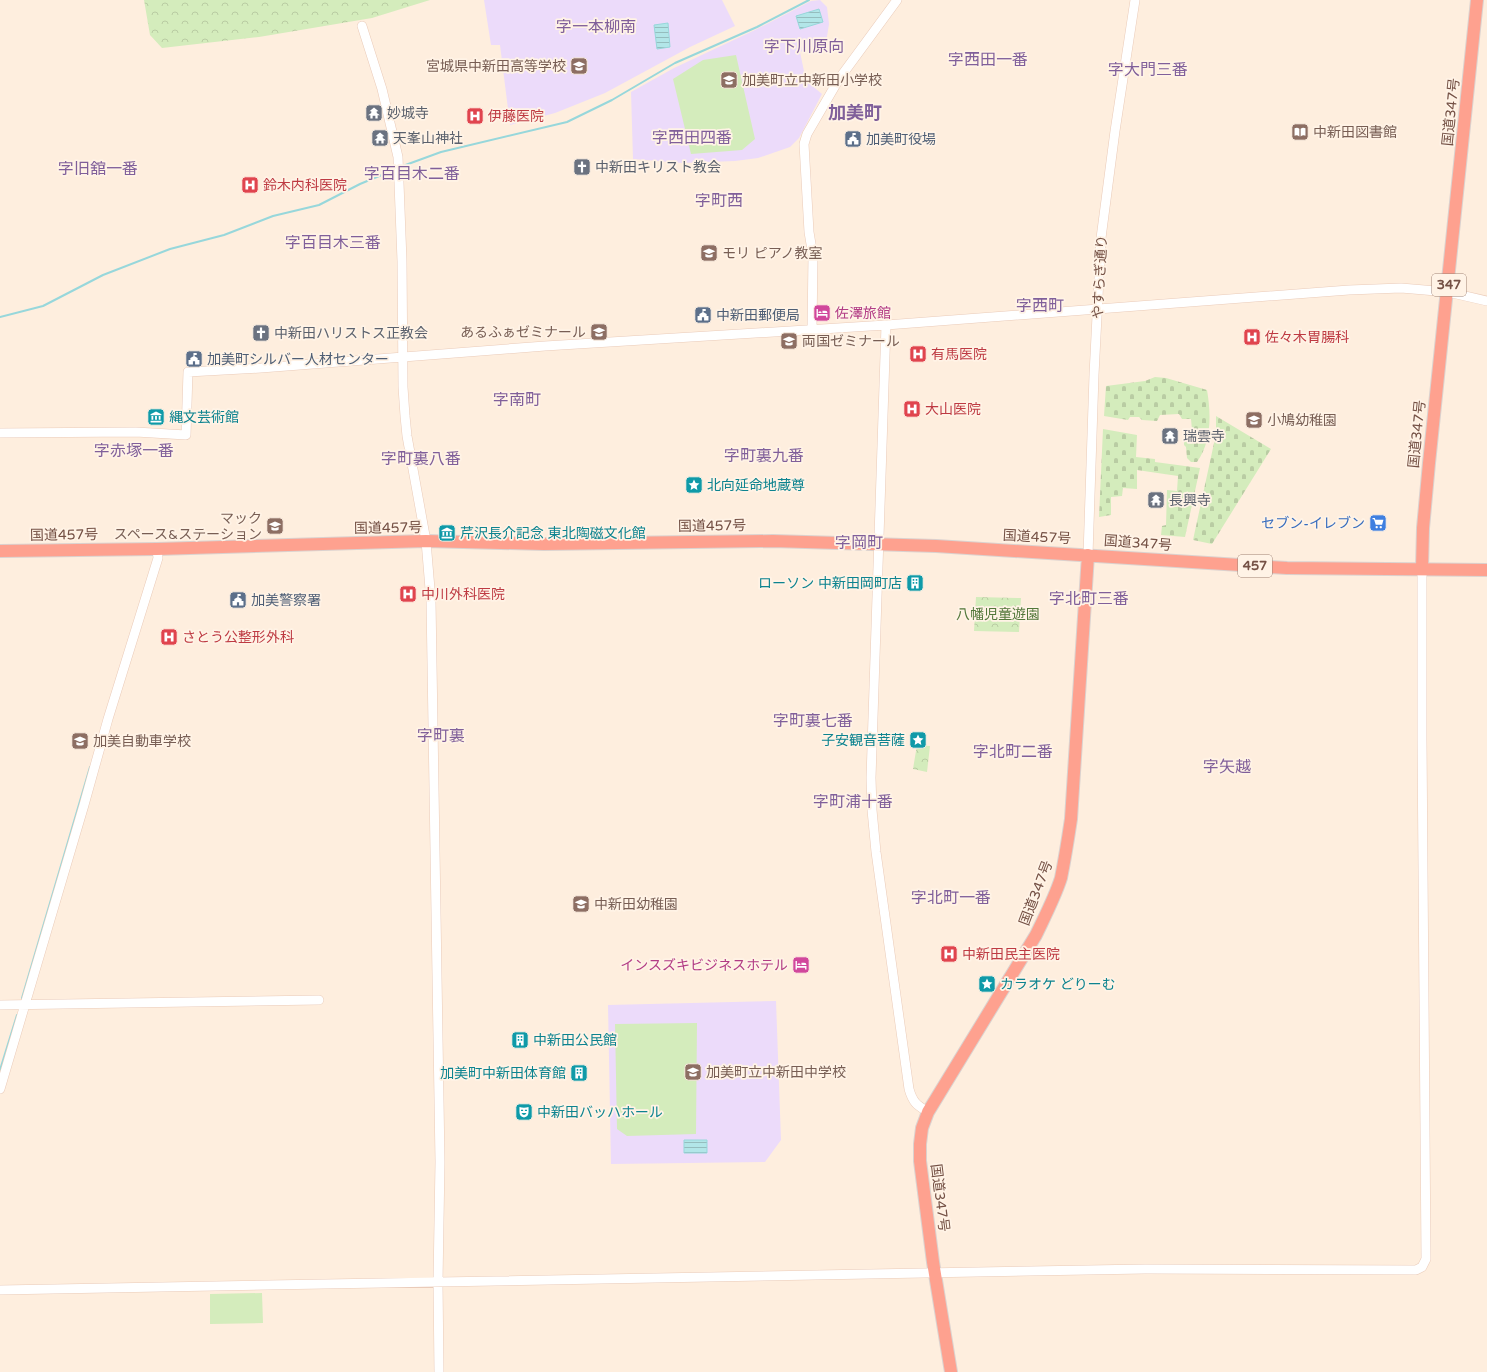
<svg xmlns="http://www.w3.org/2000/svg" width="1487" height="1372" font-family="'Varela Round','Noto Sans JP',sans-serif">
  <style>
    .education { fill: #ecdbfa }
    .grass { fill: #d4ecbc }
    .forest { fill: url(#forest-crowns) }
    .cemetery { fill: url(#cemetery-stones) }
    .water { fill: url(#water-rules); stroke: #97d7db }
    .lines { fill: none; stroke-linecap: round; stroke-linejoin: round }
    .stream { stroke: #97d7db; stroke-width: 2 }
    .secondary-casing { stroke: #eacbb9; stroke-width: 10 }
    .highway-casing { stroke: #dbd2cf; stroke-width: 14 }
    .secondary { stroke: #fff; stroke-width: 9 }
    .highway { stroke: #fea18f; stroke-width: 12 }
    .labels { text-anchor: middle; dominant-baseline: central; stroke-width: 3.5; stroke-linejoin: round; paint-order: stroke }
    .shield { fill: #fff3e6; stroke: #9e8275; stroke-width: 1 }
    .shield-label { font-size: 13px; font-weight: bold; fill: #755145 }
    .education-label { font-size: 14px; fill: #785e54; stroke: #fff3e6; text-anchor: start }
    .street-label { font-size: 14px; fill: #755145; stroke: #fff3e6 }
    .worship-label { font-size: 14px; fill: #5b616d; stroke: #fff3e6; text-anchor: start }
    .health-label { font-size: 14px; fill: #be3a42; stroke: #fff3e6; text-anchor: start }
    .service-label { font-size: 14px; fill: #4e5e75; stroke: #fff3e6; text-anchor: start }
    .hotel-label { font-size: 14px; fill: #b23c85; stroke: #fff3e6; text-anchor: start }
    .culture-label { font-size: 14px; fill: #0d838f; stroke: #fff3e6; text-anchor: start }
    .shop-label { font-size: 14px; fill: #366cbe; stroke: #fff3e6; text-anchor: end }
    .park-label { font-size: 14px; fill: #52773a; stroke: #fff3e6 }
    .quarter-label { font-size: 16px; fill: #805f9a; stroke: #fff3e6 }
    .district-label { font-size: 18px; font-weight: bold; fill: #805f9a; stroke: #fff3e6 }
  </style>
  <defs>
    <pattern id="forest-crowns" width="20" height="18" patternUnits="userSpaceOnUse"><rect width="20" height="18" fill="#d4ecbc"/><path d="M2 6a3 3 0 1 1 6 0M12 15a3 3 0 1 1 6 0" fill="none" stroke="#b9cca3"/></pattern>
    <pattern id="cemetery-stones" width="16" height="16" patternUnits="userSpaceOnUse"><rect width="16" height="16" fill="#d4ecbc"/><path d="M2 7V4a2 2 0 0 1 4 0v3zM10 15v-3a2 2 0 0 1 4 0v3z" fill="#b9cca3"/></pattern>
    <pattern id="water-rules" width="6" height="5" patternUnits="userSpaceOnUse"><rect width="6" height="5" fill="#b2e6e8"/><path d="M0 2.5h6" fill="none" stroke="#95bdbe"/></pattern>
  </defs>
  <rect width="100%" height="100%" fill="#feeede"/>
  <path class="education" d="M484 0H722L735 26 690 47 605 93 555 113 510 125 500 45H491Z
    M820 0 827 7 829 24 826 43 800 52 805 76 810 84 822 94 799 138 790 147 758 158 735 161 682 163 633 159 631 92 674 68 755 30 811 1Z
    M776 1001 781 1140 765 1162 611 1164 608 1005Z"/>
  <path class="grass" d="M736 55 755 139 742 150 691 154 673 79 703 60Z
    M697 1023 696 1134 627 1136 617 1129 615 1024Z
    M262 1293 263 1323 210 1324V1294Z"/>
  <path class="forest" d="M144 0H430L372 18 259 37 162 48 150 35Z
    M976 597 1021 598 1019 632 974 631Z
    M917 745 930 746 927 772 913 769Z"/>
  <path class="cemetery" d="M1155 377 1166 378 1207 390C1211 413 1212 441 1197 462H1191L1187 458 1186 447 1184 445V439L1186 434 1192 430 1191 419H1182L1179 414 1160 415 1157 421 1142 420 1139 417H1130L1128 420 1104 416 1106 386 1145 381Z
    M1216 416 1271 449 1212 544 1193 540 1216 434Z
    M1103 429 1137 435 1136 457 1155 459V462L1200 468 1185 537 1161 535 1162 526 1166 525 1167 490 1177 491 1178 476 1137 470V489L1123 488 1122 496 1111 497V515L1099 517Z"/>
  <path class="water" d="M819 9 823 22 800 29 796 16Z
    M668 23 670 47 657 49 654 25Z
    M684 1140H707V1153H684Z"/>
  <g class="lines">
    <path class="stream" d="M400 167 441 152 567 122 612 100 675 63 757 27 809 0
      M0 317 43 306 103 275 170 249 224 235 273 216 319 205 360 184 396 169
      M22 998 90 767
      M0 1070 17 1015"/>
    <defs>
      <path id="secondary" d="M362 26 382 89 398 157 402 261 403 387 405 416 407 436 426 541 431 601 440 1162 438 1282 439 1372
        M886 325 871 778 872 810 876 852 909 1089C913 1103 917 1105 928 1112
        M812 329 813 256 809 232 804 144 807 134 839 79 897 0
        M0 433 136 432 186 435 188 372 261 368 545 346 886 325 1349 290 1401 288 1448 292 1487 301
        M1088 555 1094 375 1101 238 1115 131 1135 0
        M0 1005 319 1000
        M0 1089 84 805 108 719 158 558 157 549
        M0 1290 1145 1269 1416 1270 1422 1267 1426 1259 1422 740V569"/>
      <path id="highway" d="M0 551 157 549 426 541 544 544 773 541 936 546 1287 568 1487 570
        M1422 569 1423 528 1429 463 1477 0
        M951 1372 933 1262 920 1161V1144L922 1128 928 1112 1036 935C1045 916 1055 897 1061 878 1065 858 1068 839 1071 819L1088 555"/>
    </defs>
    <use href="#secondary" class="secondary-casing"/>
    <use href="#highway" class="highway-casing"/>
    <use href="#secondary" class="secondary"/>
    <use href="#highway" class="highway"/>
  </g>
  <defs>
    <symbol id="school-square" viewBox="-11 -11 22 22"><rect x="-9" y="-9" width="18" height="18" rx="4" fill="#8d6e63" stroke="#fff3e6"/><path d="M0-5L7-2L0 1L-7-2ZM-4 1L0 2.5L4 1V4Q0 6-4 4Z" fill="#fff"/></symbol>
    <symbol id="temple-square" viewBox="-11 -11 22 22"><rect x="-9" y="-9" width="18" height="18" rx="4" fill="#6b7280" stroke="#fff3e6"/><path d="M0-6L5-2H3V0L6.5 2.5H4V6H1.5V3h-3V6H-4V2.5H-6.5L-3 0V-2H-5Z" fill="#fff"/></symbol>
    <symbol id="hospital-square" viewBox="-11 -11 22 22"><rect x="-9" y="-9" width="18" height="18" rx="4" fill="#e0444e" stroke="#fff3e6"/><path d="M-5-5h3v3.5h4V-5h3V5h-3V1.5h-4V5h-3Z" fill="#fff"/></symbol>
    <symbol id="library-square" viewBox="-11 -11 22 22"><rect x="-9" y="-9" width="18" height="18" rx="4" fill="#8d6e63" stroke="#fff3e6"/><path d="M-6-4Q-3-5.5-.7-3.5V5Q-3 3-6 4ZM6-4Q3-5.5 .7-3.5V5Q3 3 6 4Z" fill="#fff"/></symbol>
    <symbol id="civic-square" viewBox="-11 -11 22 22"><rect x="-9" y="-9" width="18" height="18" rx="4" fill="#5c6f8a" stroke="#fff3e6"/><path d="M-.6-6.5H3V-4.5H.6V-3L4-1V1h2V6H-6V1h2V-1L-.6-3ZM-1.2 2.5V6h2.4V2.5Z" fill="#fff"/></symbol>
    <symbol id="church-square" viewBox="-11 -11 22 22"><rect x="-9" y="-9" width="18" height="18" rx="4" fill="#6b7280" stroke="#fff3e6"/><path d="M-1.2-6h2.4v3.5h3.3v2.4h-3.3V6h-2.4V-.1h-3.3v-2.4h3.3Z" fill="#fff"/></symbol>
    <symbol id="hotel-square" viewBox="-11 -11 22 22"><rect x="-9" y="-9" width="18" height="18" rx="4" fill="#d1479c" stroke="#fff3e6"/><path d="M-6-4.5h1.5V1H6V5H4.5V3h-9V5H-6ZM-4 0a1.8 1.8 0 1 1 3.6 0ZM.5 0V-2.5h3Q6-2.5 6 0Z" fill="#fff"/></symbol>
    <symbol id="museum-square" viewBox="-11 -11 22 22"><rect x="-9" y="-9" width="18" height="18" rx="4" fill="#0f9aa8" stroke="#fff3e6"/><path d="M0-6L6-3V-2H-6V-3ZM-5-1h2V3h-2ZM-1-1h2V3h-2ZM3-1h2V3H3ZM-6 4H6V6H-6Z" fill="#fff"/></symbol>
    <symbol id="sight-square" viewBox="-11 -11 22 22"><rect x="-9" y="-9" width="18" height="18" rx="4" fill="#0f9aa8" stroke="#fff3e6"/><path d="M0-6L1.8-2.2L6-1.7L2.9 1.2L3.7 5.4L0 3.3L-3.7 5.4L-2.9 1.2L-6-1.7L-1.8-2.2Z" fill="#fff"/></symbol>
    <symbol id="supermarket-square" viewBox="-11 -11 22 22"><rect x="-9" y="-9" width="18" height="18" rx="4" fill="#3f7fe0" stroke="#fff3e6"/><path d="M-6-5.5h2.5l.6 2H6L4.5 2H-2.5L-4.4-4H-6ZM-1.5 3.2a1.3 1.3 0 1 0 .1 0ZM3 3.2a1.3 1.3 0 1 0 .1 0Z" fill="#fff"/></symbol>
    <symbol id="building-square" viewBox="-11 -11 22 22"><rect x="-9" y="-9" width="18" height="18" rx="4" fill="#0f9aa8" stroke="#fff3e6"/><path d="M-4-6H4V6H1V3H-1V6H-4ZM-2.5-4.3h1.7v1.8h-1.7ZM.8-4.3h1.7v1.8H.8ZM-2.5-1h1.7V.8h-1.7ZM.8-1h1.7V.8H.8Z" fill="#fff"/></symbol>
    <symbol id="theatre-square" viewBox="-11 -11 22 22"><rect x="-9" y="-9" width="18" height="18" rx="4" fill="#0f9aa8" stroke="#fff3e6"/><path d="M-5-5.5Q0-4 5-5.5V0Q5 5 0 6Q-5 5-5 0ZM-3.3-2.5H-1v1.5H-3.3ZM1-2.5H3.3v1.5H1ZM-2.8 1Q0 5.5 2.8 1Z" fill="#fff"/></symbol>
  </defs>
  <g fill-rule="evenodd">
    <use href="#school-square" x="569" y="56" width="20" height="20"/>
    <use href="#school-square" x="719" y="70" width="20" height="20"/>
    <use href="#temple-square" x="364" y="103" width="20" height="20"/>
    <use href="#hospital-square" x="465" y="106" width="20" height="20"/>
    <use href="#library-square" x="1290" y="122" width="20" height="20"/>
    <use href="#temple-square" x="370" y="128" width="20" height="20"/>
    <use href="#civic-square" x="843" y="129" width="20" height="20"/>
    <use href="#church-square" x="572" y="157" width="20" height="20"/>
    <use href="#hospital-square" x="240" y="175" width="20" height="20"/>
    <use href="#school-square" x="699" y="243" width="20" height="20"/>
    <use href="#hotel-square" x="812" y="303" width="20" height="20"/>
    <use href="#civic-square" x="693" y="305" width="20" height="20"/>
    <use href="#school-square" x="589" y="322" width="20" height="20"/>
    <use href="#church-square" x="251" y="323" width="20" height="20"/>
    <use href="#hospital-square" x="1242" y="327" width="20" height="20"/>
    <use href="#school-square" x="779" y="331" width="20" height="20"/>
    <use href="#hospital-square" x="908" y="344" width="20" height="20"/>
    <use href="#civic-square" x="184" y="349" width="20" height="20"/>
    <use href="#hospital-square" x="902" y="399" width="20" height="20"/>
    <use href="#museum-square" x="146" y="407" width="20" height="20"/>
    <use href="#school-square" x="1244" y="410" width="20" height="20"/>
    <use href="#temple-square" x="1160" y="426" width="20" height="20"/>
    <use href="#sight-square" x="684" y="475" width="20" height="20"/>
    <use href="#temple-square" x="1146" y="490" width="20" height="20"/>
    <use href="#supermarket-square" x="1368" y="513" width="20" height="20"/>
    <use href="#school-square" x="265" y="516" width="20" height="20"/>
    <use href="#museum-square" x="437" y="523" width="20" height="20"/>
    <use href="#building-square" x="905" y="573" width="20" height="20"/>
    <use href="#hospital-square" x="398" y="584" width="20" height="20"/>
    <use href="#civic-square" x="228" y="590" width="20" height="20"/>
    <use href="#hospital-square" x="159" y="627" width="20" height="20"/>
    <use href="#sight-square" x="908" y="730" width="20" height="20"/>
    <use href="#school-square" x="70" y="731" width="20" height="20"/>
    <use href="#school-square" x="571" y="894" width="20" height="20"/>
    <use href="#hospital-square" x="939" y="944" width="20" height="20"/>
    <use href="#hotel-square" x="791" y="955" width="20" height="20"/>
    <use href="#sight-square" x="977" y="974" width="20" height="20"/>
    <use href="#building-square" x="510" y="1030" width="20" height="20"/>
    <use href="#school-square" x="683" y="1062" width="20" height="20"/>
    <use href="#building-square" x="569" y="1063" width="20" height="20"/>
    <use href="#theatre-square" x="514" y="1102" width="20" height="20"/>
  </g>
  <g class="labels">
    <g class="shield">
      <rect x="1432" y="274" width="34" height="22" rx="3"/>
      <rect x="1238" y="555" width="34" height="22" rx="3"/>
    </g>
    <g class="shield-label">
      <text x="1449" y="285">347</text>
      <text x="1255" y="566">457</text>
    </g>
    <g class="education-label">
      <text x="566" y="66" text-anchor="end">宮城県中新田高等学校</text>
      <text x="742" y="80">加美町立中新田小学校</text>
      <text x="1313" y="132">中新田図書館</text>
      <text x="722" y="253">モリ ピアノ教室</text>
      <text x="586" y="332" text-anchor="end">あるふぁゼミナール</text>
      <text x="802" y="341">両国ゼミナール</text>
      <text x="1267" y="420">小鳩幼稚園</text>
      <text x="262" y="518" text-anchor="end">マック<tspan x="262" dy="16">スペース&amp;ステーション</tspan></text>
      <text x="93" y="741">加美自動車学校</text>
      <text x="594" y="904">中新田幼稚園</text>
      <text x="706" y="1072">加美町立中新田中学校</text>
    </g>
    <g class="street-label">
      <text transform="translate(1451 112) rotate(-84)">国道347号</text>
      <text transform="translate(1100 277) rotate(-87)">やすらぎ通り</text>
      <text transform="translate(1417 434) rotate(-84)">国道347号</text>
      <text transform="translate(712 526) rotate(-1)">国道457号</text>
      <text transform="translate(388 528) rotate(-1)">国道457号</text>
      <text transform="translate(64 535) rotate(-1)">国道457号</text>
      <text transform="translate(1037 537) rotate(3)">国道457号</text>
      <text transform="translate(1138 543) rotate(4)">国道347号</text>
      <text transform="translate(1036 893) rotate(-69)">国道347号</text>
      <text transform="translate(940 1198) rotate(83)">国道347号</text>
    </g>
    <g class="worship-label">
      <text x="387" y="113">妙城寺</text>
      <text x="393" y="138">天峯山神社</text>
      <text x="595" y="167">中新田キリスト教会</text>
      <text x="274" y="333">中新田ハリストス正教会</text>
      <text x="1183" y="436">瑞雲寺</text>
      <text x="1169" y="500">長興寺</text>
    </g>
    <g class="health-label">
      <text x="488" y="116">伊藤医院</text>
      <text x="263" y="185">鈴木内科医院</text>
      <text x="1265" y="337">佐々木胃腸科</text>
      <text x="931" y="354">有馬医院</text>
      <text x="925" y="409">大山医院</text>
      <text x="421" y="594">中川外科医院</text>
      <text x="182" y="637">さとう公整形外科</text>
      <text x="962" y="954">中新田民主医院</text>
    </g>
    <g class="service-label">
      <text x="866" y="139">加美町役場</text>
      <text x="716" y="315">中新田郵便局</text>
      <text x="207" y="359">加美町シルバー人材センター</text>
      <text x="251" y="600">加美警察署</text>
    </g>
    <g class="hotel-label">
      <text x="835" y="313">佐澤旅館</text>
      <text x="788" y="965" text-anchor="end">インスズキビジネスホテル</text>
    </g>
    <g class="culture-label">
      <text x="169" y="417">縄文芸術館</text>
      <text x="707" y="485">北向延命地蔵尊</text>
      <text x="460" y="533">芹沢長介記念 東北陶磁文化館</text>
      <text x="902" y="583" text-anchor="end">ローソン 中新田岡町店</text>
      <text x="905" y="740" text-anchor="end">子安観音菩薩</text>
      <text x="1000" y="984">カラオケ どりーむ</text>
      <text x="533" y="1040">中新田公民館</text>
      <text x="566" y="1073" text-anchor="end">加美町中新田体育館</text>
      <text x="537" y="1112">中新田バッハホール</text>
    </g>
    <g class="shop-label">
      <text x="1365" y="523">セブン-イレブン</text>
    </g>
    <g class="park-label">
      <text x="998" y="614">八幡児童遊園</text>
    </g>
    <g class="quarter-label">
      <text x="596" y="27">字一本柳南</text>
      <text x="804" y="47">字下川原向</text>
      <text x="988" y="60">字西田一番</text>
      <text x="1148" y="70">字大門三番</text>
      <text x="692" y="138">字西田四番</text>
      <text x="98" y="169">字旧舘一番</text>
      <text x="412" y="174">字百目木二番</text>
      <text x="719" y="201">字町西</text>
      <text x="333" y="243">字百目木三番</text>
      <text x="1040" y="306">字西町</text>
      <text x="517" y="400">字南町</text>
      <text x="134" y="451">字赤塚一番</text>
      <text x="764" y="456">字町裏九番</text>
      <text x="421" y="459">字町裏八番</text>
      <text x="859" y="543">字岡町</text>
      <text x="1089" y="599">字北町三番</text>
      <text x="813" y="721">字町裏七番</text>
      <text x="441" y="736">字町裏</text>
      <text x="1013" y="752">字北町二番</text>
      <text x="1227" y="767">字矢越</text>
      <text x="853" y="802">字町浦十番</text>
      <text x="951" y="898">字北町一番</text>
    </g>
    <g class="district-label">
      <text x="855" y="113">加美町</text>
    </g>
  </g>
</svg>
